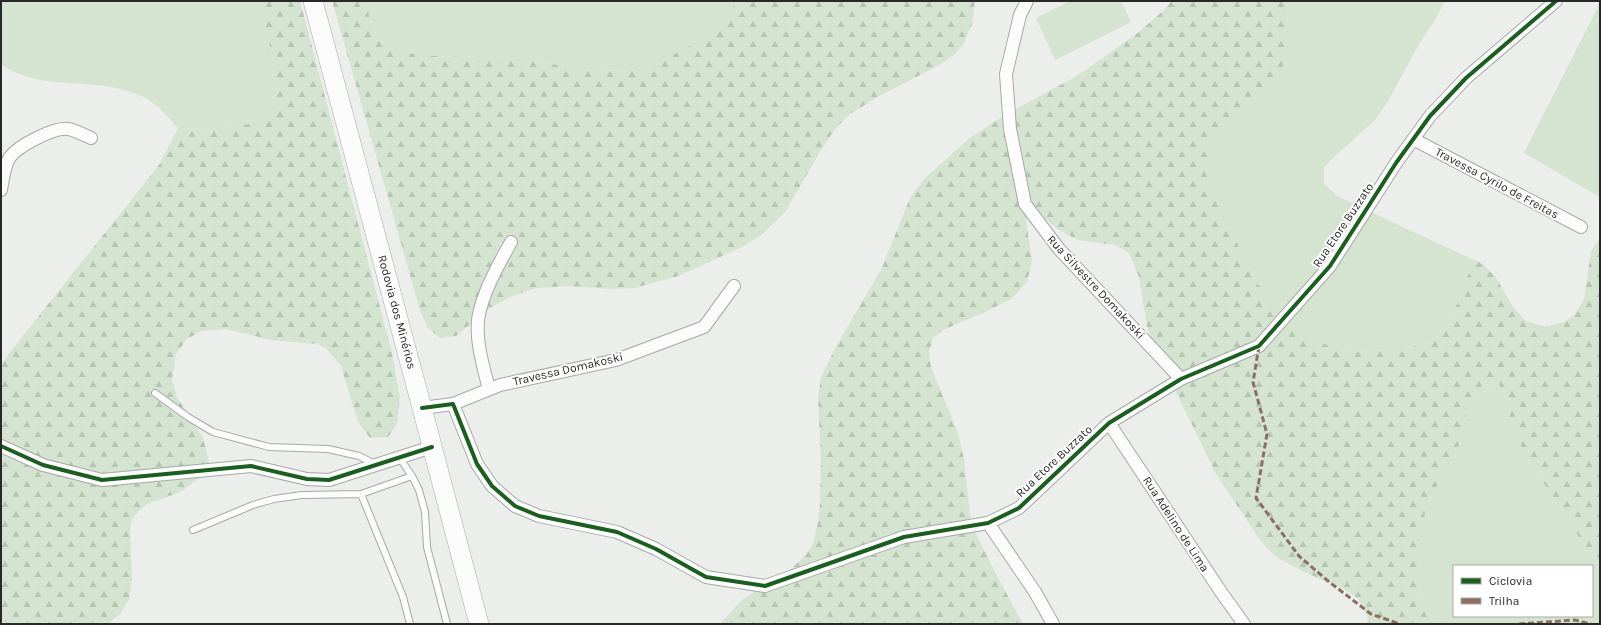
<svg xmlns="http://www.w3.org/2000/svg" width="1601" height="625" font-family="Karla,sans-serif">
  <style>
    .green { fill: #d4e4d0; fill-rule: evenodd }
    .forest { fill: url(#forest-firs) }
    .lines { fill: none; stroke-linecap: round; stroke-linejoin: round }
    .service-casing { stroke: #a6a9a6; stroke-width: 8 }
    .minor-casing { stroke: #a6a9a6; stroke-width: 14 }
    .primary-casing { stroke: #a6a9a6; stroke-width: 20 }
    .service { stroke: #fcfcfc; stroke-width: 6 }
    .minor { stroke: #fcfcfc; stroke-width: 12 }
    .primary { stroke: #fcfcfc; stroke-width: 19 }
    .quiet { stroke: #8d6e63; stroke-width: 3; stroke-dasharray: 6 3; stroke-linecap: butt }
    .cycleway-casing { stroke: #fff; stroke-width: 6 }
    .cycleway { stroke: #1b5e20; stroke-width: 4 }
    .labels { text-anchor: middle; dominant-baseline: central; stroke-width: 4; stroke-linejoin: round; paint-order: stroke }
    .street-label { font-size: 12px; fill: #282927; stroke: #fff }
  </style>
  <defs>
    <pattern id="forest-firs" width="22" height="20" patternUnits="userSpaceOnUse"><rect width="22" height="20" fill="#d4e4d0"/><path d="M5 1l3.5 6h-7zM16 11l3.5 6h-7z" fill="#b6c4b3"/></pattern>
  </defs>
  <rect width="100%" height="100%" fill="#ebeeea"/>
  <path class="green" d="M1 1H258C266 25 282 83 272 106 269 115 256 122 248 124 226 130 201 128 178 128 169 118 159 106 147 99 143 96 138 95 133 93 90 76 38 92 1 64Z
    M366 1H737C730 9 724 20 716 27 701 41 663 63 642 68 599 77 554 62 510 58 476 54 417 62 388 46 373 39 369 15 366 1Z
    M1070 1H1121L1131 22 1055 60 1036 18Z
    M1286 1H1445L1436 18 1418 46 1388 101 1375 120 1334 157 1324 168V184L1337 196 1358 206 1474 260 1454 312 1441 334 1429 342 1409 348 1364 352 1342 350 1319 342 1295 327 1267 297 1256 281 1219 207 1207 174V157L1215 140 1254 106 1288 21Z
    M1600 3V197L1524 153Z
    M1499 384 1503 391 1512 424 1524 453 1585 546 1600 565V624H1435L1426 615 1420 599 1418 583 1423 520 1432 494 1452 461 1460 442 1468 406 1483 385ZM1454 566H1592V616H1454Z"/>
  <path class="forest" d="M258 1H300L392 353 400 398 397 424 388 437 370 438 358 422 341 366 326 348 317 344 271 340 226 329 201 331 187 339 176 354 172 379 177 397 203 438 209 462 201 477 180 492 147 504 133 517 130 528 132 580 129 599 120 614 108 624H10L1 621V365L14 347 159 165 178 128C201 128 226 130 248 124 256 122 269 115 272 106 282 83 266 25 258 1Z
    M332 1H366C369 15 373 39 388 46 417 62 476 54 510 58 554 62 599 77 642 68 662 63 701 41 716 27 724 20 730 9 737 1H975L972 24 964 43 955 54 938 66 881 95 850 114 835 129 823 147 785 212 760 236 740 248 678 276 635 288 612 289 569 286 536 288 510 297 490 308 456 336 440 338 428 328 420 310Z
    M1172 1H1286L1288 21 1282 71 1254 106 1215 140 1207 157V174L1219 207 1256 281 1267 297 1295 327 1319 342 1342 350 1364 352 1409 348 1429 342 1441 334 1454 312 1474 260 1483 264 1495 276 1512 305 1524 320 1545 327 1564 322 1575 314 1584 299 1591 251 1600 238V565L1585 546 1524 453 1512 424 1503 391 1499 384 1483 385 1468 406 1460 442 1452 461 1432 494 1423 520 1418 583 1420 599 1426 615 1435 624H1369L1367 616 1358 599 1344 589 1304 572 1276 557 1261 541 1216 474 1154 347 1147 326 1139 277 1129 253 1115 245 1078 240 1059 230 1035 211 1026 220 1032 261 1027 282 1011 299 987 311 943 330 933 338 929 352 931 367 958 433 964 459 970 514 975 532 995 572 1023 624H720L741 601 758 589 791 569 806 555 813 543 818 523 820 501 821 459 818 398 821 377 838 343 881 270 910 198 925 178 970 138 1005 115 1075 77 1093 65 1139 32 1164 10Z"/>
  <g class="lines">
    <defs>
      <path id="service" d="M155 393 188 417 213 432 269 447 328 449 359 456 375 464
        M399 457 412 476 419 490 425 512 427 547 447 624
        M361 494 403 597 410 624
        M193 530 253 505 274 499 302 495 361 494 412 476"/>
      <path id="minor" d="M1027 1 1020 15 1006 74 1010 129 1025 204 1059 249 1181 379
        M1413 139 1581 227
        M1 190C3 179 4 166 10 157 18 146 54 127 68 129 75 130 84 135 91 138
        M489 389C483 366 473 333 480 310 486 286 499 264 511 242
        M453 404 500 385 616 360 704 327 734 286
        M422 408 453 404 477 464 492 486 515 506 539 516 617 532 656 549 706 577 765 586 904 537 988 523 1019 508 1109 423 1181 379 1259 346 1330 266 1396 163 1430 116 1466 78 1556 1
        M1109 423 1221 592 1244 624
        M1 446 43 465 102 480 251 466 307 479 329 480 432 447
        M988 523 1035 592 1053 624"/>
      <path id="primary" d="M313 1 422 408 479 624"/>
    </defs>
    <use href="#service" class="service-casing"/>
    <use href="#minor" class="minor-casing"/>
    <use href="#primary" class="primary-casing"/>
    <use href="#service" class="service"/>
    <use href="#minor" class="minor"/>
    <use href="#primary" class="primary"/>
    <path class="quiet" d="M1259 346 1253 382 1267 434 1256 498 1299 556 1328 581 1371 614 1400 624
      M1519 624 1575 620 1591 624"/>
    <defs>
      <path id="cycleway" d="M422 408 453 404 477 464 492 486 515 506 539 516 617 532 656 549 706 577 765 586 904 537 988 523 1019 508 1109 423 1181 379 1259 346 1330 266 1396 163 1430 116 1466 78 1556 1
        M1 446 43 465 102 480 251 466 307 479 329 480 432 447"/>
    </defs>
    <use href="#cycleway" class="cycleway-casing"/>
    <use href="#cycleway" class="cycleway"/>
  </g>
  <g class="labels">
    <g class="street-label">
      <text transform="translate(1497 183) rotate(28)">Travessa Cyrilo de Freitas</text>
      <text transform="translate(1343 225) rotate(-56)">Rua Etore Buzzato</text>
      <text transform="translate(1096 287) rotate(47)">Rua Silvestre Domakoski</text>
      <text transform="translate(397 312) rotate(75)">Rodovia dos Minérios</text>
      <text transform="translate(568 369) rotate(-13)">Travessa Domakoski</text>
      <text transform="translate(1054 461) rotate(-43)">Rua Etore Buzzato</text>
      <text transform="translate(1176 524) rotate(57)">Rua Adelino de Lima</text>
    </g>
  </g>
  <rect width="1601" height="625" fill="none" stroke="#282927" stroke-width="4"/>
  <rect x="1453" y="565" width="140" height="52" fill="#ffffff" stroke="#a9a9a9"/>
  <rect x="1461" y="578" width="20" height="6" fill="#1b5e20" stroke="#a9a9a9"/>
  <text x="1489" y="585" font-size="12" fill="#282927">Ciclovia</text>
  <rect x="1461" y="598" width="20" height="6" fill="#8d6e63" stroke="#a9a9a9"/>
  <text x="1489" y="605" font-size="12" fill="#282927">Trilha</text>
</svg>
